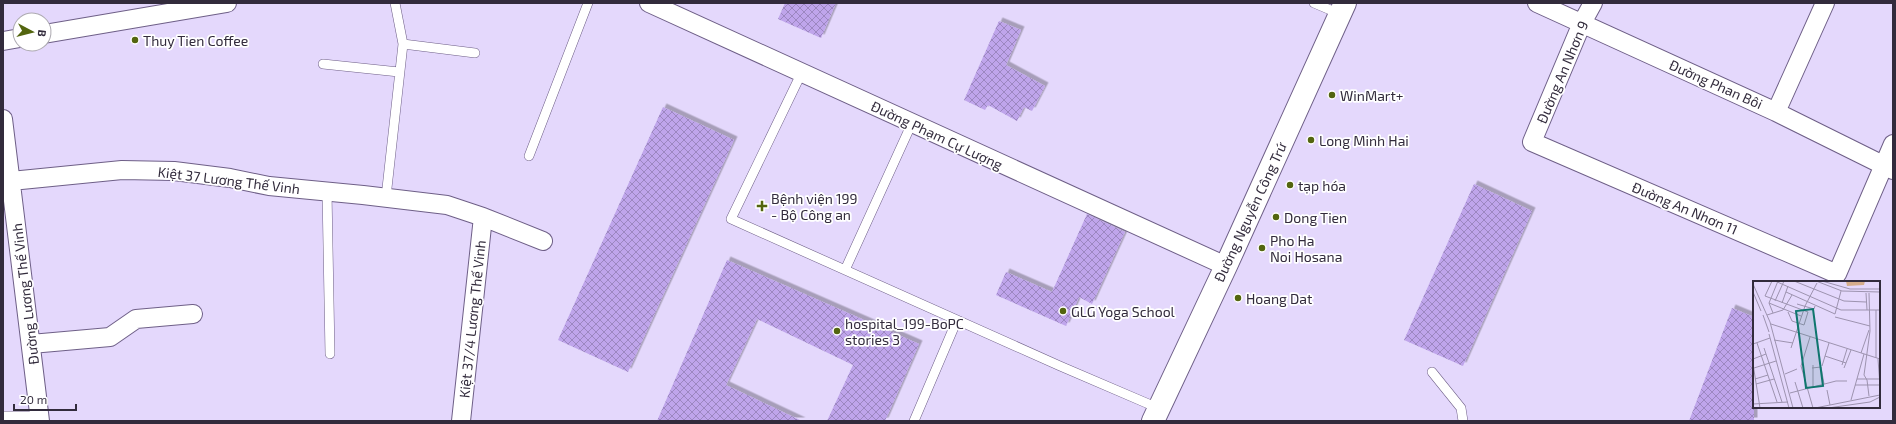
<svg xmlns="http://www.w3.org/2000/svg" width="1896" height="424" font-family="'Exo 2',sans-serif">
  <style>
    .building { fill: url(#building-cross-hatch); filter: url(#shadow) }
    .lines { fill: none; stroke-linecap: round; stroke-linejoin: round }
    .lane-casing { stroke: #6e5f87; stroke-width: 10 }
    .street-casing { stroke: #6e5f87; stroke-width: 20 }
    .secondary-casing { stroke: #6e5f87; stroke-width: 24 }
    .lane { stroke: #fff; stroke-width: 9 }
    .street { stroke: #fff; stroke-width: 18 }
    .secondary { stroke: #fff; stroke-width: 22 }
    .poi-dot { fill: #53650f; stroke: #fff; stroke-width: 1.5 }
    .labels { text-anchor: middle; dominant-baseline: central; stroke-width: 3.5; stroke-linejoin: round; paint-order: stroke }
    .poi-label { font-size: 14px; fill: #322b3c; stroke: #fff; text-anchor: start }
    .street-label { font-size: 14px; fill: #322b3c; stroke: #fff }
    .inset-road { fill: none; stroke: #9d93af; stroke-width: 1 }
    .view { fill: #0f766e; fill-opacity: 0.15; stroke: #0f766e; stroke-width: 2 }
    .inset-edge { fill: none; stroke: #322b3c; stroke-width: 2 }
  </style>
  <defs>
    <pattern id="building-cross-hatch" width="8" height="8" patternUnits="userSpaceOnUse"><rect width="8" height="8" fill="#bfa5eb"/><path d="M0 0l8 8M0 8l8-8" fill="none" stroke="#9c87c0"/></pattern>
    <filter id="shadow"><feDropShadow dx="3.5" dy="-3.5" stdDeviation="0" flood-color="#0004"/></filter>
  </defs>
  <rect width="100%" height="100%" fill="#e4d8fc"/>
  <path class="building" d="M785 3H836L821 38 778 19Z
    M999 21 1021 30 1006 65 1045 86 1032 111 1024 107 1017 121 988 105 985 110 964 100Z
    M663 107 734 140 628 372 558 340Z
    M1474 184 1532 211 1463 366 1404 340Z
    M1087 214 1125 232 1092 304 1079 297 1066 326 996 295 1006 272 1052 292Z
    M727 260 919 344 885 421H827L853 365 757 319 726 385 802 421H657Z
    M1732 308 1754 317V421H1689Z"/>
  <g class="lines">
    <defs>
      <path id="lane" d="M1314 3 1340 14
        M403 44 475 53
        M323 64 399 72
        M802 72 731 219 1060 366 1158 408
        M529 156 588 3
        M327 192 330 354
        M386 197 403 44 395 3
        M845 270 912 123
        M1432 372 1461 408 1463 421
        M3 416H40
        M914 421 957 320"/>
      <path id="street" d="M649 3 1226 266
        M1537 3 1776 112 1893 170
        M1593 3 1582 23 1532 142 1837 274 1893 144
        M44 34 227 3
        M3 41 20 38
        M1776 112 1825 3
        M3 119 40 421
        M11 181 122 170 174 171 230 178 269 186 363 195 447 205 483 217 543 241
        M31 344 110 337 136 319 193 314
        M461 421 483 217"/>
      <path id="secondary" d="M1153 421 1226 266 1345 3"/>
    </defs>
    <use href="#lane" class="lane-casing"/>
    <use href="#street" class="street-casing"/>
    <use href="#secondary" class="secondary-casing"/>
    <use href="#lane" class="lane"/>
    <use href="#street" class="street"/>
    <use href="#secondary" class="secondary"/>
  </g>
  <g class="poi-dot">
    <circle cx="135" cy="40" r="4"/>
    <circle cx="1332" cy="95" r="4"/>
    <circle cx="1311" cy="140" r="4"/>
    <circle cx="1290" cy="185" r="4"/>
    <path d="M760 200h4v4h4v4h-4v4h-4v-4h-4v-4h4z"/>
    <circle cx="1276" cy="217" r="4"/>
    <circle cx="1262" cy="248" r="4"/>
    <circle cx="1238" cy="298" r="4"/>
    <circle cx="1063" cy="311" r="4"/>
    <circle cx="837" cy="331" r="4"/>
  </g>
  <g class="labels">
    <g class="poi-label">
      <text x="143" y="40">Thuy Tien Coffee</text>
      <text x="1340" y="95">WinMart+</text>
      <text x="1319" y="140">Long Minh Hai</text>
      <text x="1298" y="185">tạp hóa</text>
      <text x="771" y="198">Bệnh viện 199<tspan x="771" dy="16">- Bộ Công an</tspan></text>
      <text x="1284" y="217">Dong Tien</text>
      <text x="1270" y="240">Pho Ha<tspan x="1270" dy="16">Noi Hosana</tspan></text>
      <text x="1246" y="298">Hoang Dat</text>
      <text x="1071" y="311">GLG Yoga School</text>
      <text x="845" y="323">hospital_199-BoPC<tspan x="845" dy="16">stories 3</tspan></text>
    </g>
    <g class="street-label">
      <text transform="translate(1562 72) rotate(-67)">Đường An Nhơn 9</text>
      <text transform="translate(1716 84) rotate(24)">Đường Phan Bôi</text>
      <text transform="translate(937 135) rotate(25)">Đường Phạm Cự Lượng</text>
      <text transform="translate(229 180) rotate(7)">Kiệt 37 Lương Thế Vinh</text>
      <text transform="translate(1685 208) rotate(23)">Đường An Nhơn 11</text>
      <text transform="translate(1250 212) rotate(-65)">Đường Nguyễn Công Trứ</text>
      <text transform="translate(25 294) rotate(-97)">Đường Lương Thế Vinh</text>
      <text transform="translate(472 319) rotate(-84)">Kiệt 37/4 Lương Thế Vinh</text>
    </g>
  </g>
  <g transform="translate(1753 281)">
    <rect width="127" height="127" fill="#e4d8fc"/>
    <path d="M93 0H112L111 4 94 5Z" fill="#d5ad8b"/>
    <path class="inset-road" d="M22 0 88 29H127M41 0 91 20 113 21M63 0 89 10 127 11M69 0 97 8H127M0 3 17 41 40 127M0 11 8 30M33 11 82 33 88 10M113 12 114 29M12 15 55 31 51 44 39 40 35 31M12 15 19 0M22 20 31 0M16 22 48 35M29 22 35 5M44 23 61 28 62 25M123 29V77M20 32 16 22 25 0M10 34 16 51M14 34 30 29 39 14M82 36 117 45M18 43 127 78M16 53 36 127M57 56 48 85 60 127M21 59 40 62M4 62 24 121M0 63 17 57M11 67 29 121M38 67 52 25 64 2M108 72 116 49M72 75 93 82M0 78 13 73M125 78 127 105M0 83 7 127M60 84V106M89 84 94 68M69 85 76 62M1 87 23 80M59 87 68 86 71 103M91 87 98 69M32 93 44 88M2 98 15 94M104 98H126M42 101 50 127M3 103 21 98M102 104H127M74 109 77 124M37 112 83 100H94M116 115 114 99 111 94 117 50 116 12M98 119 111 73M0 123 35 121M62 127 127 114M75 127 117 121 127 116"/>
    <path class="view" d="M60 28 70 105 53 107 43 30Z"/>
    <rect width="127" height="127" class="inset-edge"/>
  </g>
  <rect width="1896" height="424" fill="none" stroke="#322b3c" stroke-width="8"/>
  <g transform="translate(32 32) rotate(97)"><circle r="19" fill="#ffffff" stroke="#adaab1"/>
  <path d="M0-3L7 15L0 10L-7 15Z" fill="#53650f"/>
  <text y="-6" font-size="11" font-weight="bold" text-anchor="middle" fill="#322b3c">B</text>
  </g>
  <path d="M14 404v6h62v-6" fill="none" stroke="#322b3c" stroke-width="2"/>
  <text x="20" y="404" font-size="12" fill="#322b3c" stroke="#ffffff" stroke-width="3" paint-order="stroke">20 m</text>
</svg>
